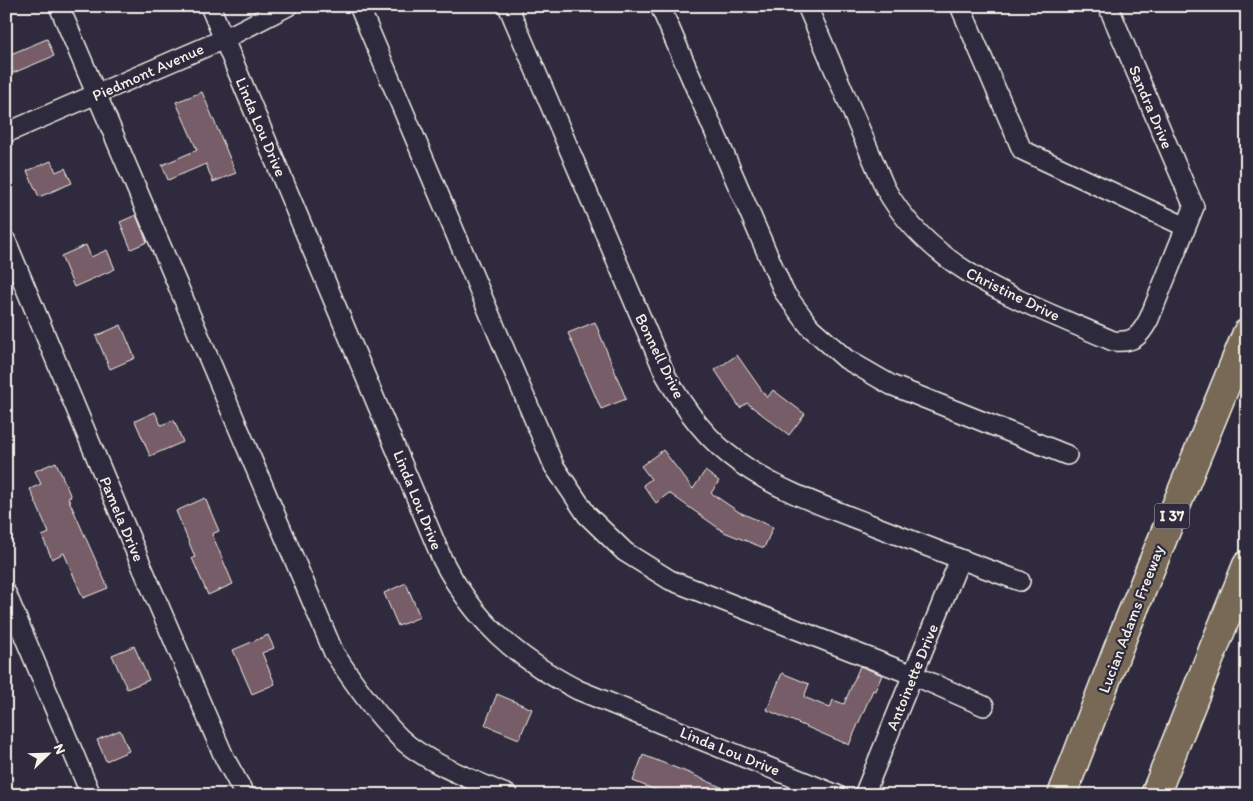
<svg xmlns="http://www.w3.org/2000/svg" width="1253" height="801" font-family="Itim,sans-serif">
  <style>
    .building { fill: #765d68; stroke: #f4f1e8 }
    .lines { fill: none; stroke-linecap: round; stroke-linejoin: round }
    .minor-casing { stroke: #f4f1e8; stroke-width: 22 }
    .highway-casing { stroke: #f4f1e8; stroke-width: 31 }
    .minor { stroke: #2f2a3d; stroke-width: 19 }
    .highway { stroke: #776954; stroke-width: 28 }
    .labels { text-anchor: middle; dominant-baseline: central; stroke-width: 4.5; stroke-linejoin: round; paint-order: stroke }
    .shield { fill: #2f2a3d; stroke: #b9b5b5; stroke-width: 1 }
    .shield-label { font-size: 15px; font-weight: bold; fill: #f4f1e8 }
    .street-label { font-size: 16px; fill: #f4f1e8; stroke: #2f2a3d }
  </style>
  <rect width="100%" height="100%" fill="#2f2a3d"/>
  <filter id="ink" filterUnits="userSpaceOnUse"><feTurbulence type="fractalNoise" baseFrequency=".02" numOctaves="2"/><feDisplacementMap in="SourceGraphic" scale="10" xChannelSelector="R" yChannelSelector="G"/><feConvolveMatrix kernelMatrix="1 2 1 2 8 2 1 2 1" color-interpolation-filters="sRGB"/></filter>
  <g filter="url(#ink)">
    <path class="building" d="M47 39 54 56 6 76V56Z
      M202 92 236 173 213 182 206 164 168 180 162 165 197 150 176 102Z
      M51 161 56 172 65 168 72 183 39 197 27 171Z
      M136 215 147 242 131 249 120 222Z
      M86 245 91 257 107 250 115 269 74 287 61 256Z
      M595 322 626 399 601 409 568 333Z
      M121 325 135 358 110 369 96 336Z
      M737 355 767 398 773 390 805 414 789 435 747 403 740 408 715 370Z
      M155 412 161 425 174 420 183 442 150 456 135 421Z
      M663 450 693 489 705 471 719 481 711 493 739 512 773 527 764 548 724 532 669 493 656 503 643 485 651 479 641 466Z
      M56 462 71 497 68 498 108 588 83 598 64 553 52 559 42 536 49 533 30 489 41 484 35 471Z
      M205 498 219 531 212 534 233 584 208 595 192 558 195 557 176 511Z
      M406 583 420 617 398 626 384 593Z
      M268 635 274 648 262 653 275 684 252 694 233 650Z
      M134 646 149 680 127 689 112 655Z
      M860 666 882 675 875 691 873 690 849 745 767 710 782 673 809 684 804 697 830 708 833 700 844 704Z
      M497 694 532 709 519 739 485 725Z
      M120 730 129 751 106 761 97 740Z
      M643 755 689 773 739 795H668L633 781Z"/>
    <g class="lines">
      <defs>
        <path id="minor" d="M59 6 334 653C354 683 374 712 400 738 425 762 475 781 508 795
          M210 6 442 559C474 621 516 658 578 690L837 795
          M359 6 554 466 587 515 625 552 670 580 913 675 984 706
          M508 6 665 374C683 407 706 439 737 461 775 489 823 506 867 523 918 543 969 563 1020 581
          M660 6 784 292 810 327 846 359 891 385 1067 455
          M807 6 885 188C933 274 1028 303 1113 341 1134 343 1140 336 1149 319L1194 207 1108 6
          M960 6 1022 150 1186 227
          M6 133 224 39 288 6
          M6 241 143 569 225 759 245 795
          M6 593 91 795
          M864 795 960 559"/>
        <path id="highway" d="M1062 795 1124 633 1247 333
          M1155 795 1247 565"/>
      </defs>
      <use href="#minor" class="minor-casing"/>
      <use href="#highway" class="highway-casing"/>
      <use href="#minor" class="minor"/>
      <use href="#highway" class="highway"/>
    </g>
  </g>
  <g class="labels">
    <rect class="shield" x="1154.5" y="503.5" width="35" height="25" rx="4"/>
    <g class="shield-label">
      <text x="1172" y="516">I 37</text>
    </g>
    <g class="street-label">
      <text transform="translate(148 72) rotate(-24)">Piedmont Avenue</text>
      <text transform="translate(1151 107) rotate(67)">Sandra Drive</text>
      <text transform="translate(261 127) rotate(67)">Linda Lou Drive</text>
      <text transform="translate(1013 294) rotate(26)">Christine Drive</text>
      <text transform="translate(660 356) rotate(64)">Bonnell Drive</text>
      <text transform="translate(418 500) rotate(68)">Linda Lou Drive</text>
      <text transform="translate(122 519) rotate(67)">Pamela Drive</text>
      <text transform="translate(1131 619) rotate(-69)">Lucian Adams Freeway</text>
      <text transform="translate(912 677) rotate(-68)">Antoinette Drive</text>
      <text transform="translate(730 751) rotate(22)">Linda Lou Drive</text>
    </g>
  </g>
  <rect width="1253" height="801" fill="none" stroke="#2f2a3d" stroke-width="25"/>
  <rect x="12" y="12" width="1228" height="776" fill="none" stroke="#f4f1e8" stroke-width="2" filter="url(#ink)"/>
  <g transform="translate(48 754) rotate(67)" stroke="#2f2a3d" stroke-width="4" paint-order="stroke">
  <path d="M0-4L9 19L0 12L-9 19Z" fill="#f4f1e8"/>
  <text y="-8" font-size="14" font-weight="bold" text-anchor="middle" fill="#f4f1e8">N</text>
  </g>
</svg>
